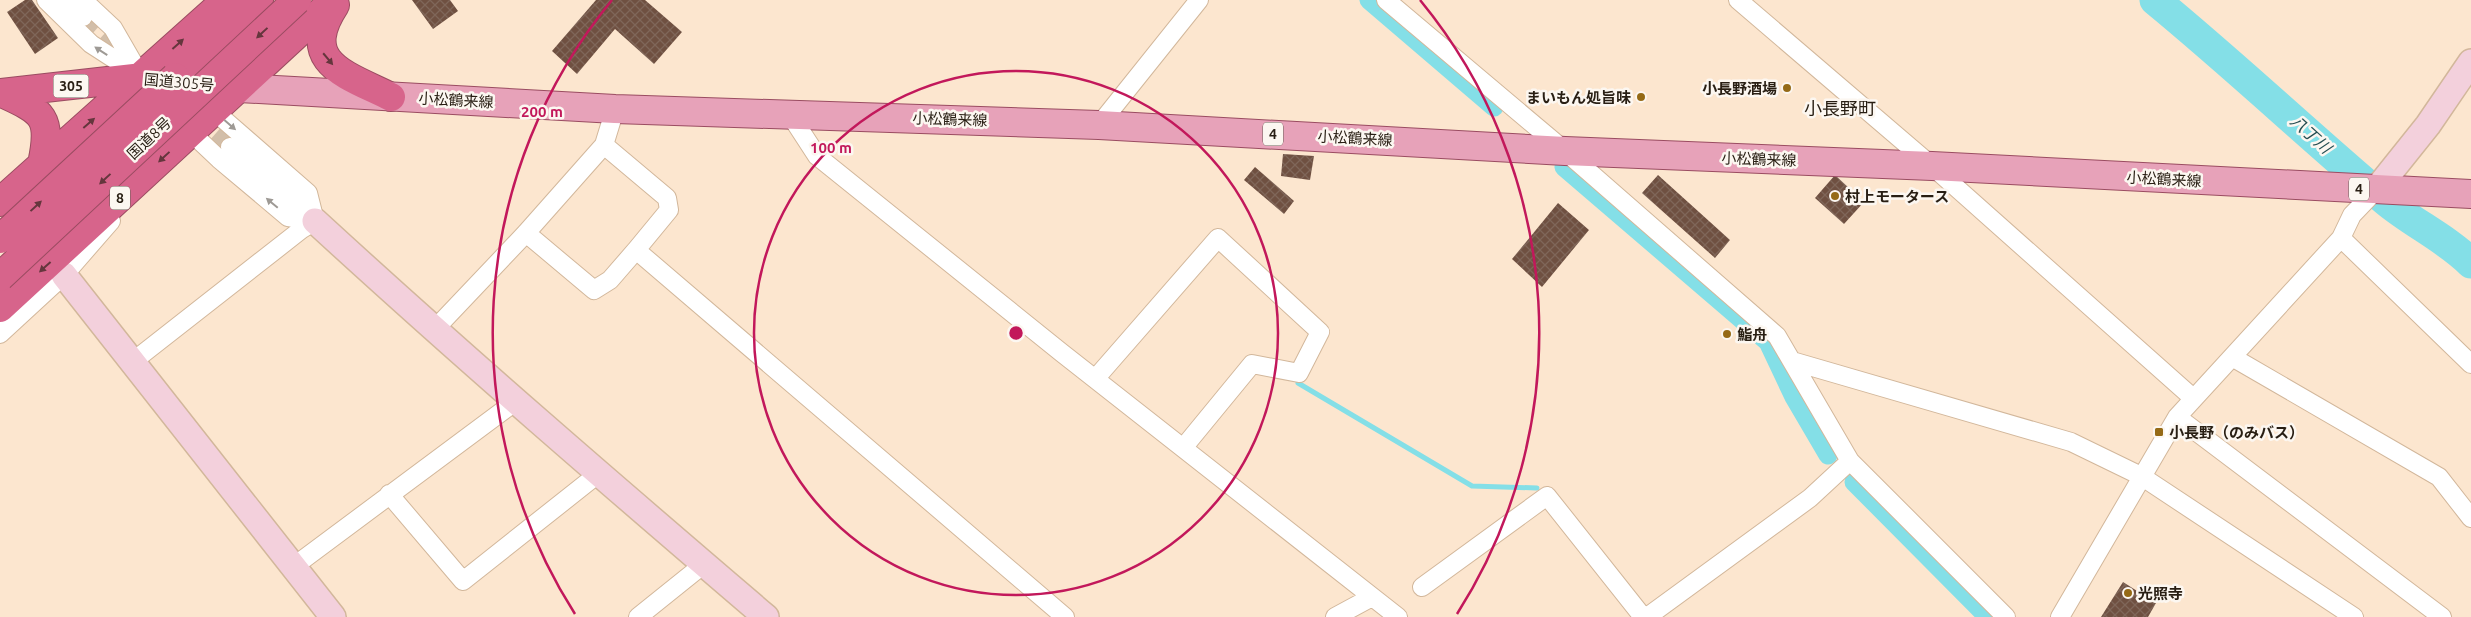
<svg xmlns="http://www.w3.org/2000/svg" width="2471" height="617" font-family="Ubuntu,'Noto Sans JP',sans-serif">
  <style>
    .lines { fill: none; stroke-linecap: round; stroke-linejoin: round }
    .stream { stroke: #84dfe7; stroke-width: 5 }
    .canal { stroke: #84dfe7; stroke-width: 19 }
    .river { stroke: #84dfe7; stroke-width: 31 }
    .building { fill: url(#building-cross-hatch) }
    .street-tunnel { stroke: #d2bea9; stroke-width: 18; stroke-dasharray: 18 9; stroke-linecap: butt }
    .street-casing { stroke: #d2b79b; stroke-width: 20 }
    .secondary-casing { stroke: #d2b79b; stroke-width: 28 }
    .primary-casing { stroke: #9a4c61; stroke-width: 30 }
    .highway-casing { stroke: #9a4c61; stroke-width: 30 }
    .street { stroke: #fff; stroke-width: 18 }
    .secondary { stroke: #f3d0dc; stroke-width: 25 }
    .primary { stroke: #e7a2b9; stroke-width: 28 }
    .highway { stroke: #d7648b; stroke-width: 28 }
    .highway-bridge-casing { stroke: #9a4c61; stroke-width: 30; stroke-linecap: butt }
    .highway-bridge { stroke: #d7648b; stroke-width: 28 }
    .oneway { fill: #65363d }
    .oneway2 { fill: #9e9a95 }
    .ring { fill: none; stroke: #c2185b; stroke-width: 2.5 }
    .poi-dot { fill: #956a16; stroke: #fcf7f1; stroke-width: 2 }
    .labels { text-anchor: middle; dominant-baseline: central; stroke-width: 5; stroke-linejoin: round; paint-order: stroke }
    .shield { fill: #fcf7f1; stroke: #685f56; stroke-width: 1 }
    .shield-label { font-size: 14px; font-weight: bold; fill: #281e13 }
    .street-label { font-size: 15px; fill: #281e13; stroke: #fcf7f1 }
    .poi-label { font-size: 15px; font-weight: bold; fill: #281e13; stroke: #fcf7f1; text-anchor: start }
    .water-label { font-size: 16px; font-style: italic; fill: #254e52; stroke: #fcf7f1 }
    .quarter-label { font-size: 18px; fill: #281e13; stroke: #fcf7f1 }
    .centre { fill: #c2185b; stroke: #fcf7f1; stroke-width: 2.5 }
    .ring-label { font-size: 15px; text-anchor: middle; font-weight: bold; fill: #c2185b; stroke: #fcf7f1; stroke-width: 5; stroke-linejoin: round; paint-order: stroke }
  </style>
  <defs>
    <pattern id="building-cross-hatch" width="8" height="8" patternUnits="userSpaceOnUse" patternTransform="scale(1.25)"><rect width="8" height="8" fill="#6f5041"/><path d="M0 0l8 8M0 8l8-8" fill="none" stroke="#7f6659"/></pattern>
  </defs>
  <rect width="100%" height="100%" fill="#fce6cf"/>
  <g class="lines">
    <path class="stream" d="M1298 383 1472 486 1537 488"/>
    <path class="canal" d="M1369 0 1494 107
      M1564 167 1768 342 1794 397 1828 455
      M1854 482 1988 617"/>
    <path class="river" d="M2155 0C2233 64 2307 134 2385 200 2412 223 2446 238 2471 263"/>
  </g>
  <path class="building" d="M25 0H32L58 38 35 54 7 12Z
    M412 0H450L458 11 433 29Z
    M596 0H645L682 32 654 64 615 29 577 74 552 51Z
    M1283 154 1314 156 1310 180 1281 176Z
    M1255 167 1294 201 1284 214 1244 180Z
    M1658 175 1730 240 1715 258 1642 193Z
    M1835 175 1864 202 1844 224 1815 198Z
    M1558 203 1589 230 1542 287 1512 259Z
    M2123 582 2156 603 2148 617H2101Z"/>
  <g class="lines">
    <path class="street-tunnel" d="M83 17 127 56
      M195 116 230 147"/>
    <defs>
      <path id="street" d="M46 0 91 44 142 77
        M65 0 83 17
        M83 0 113 28 139 73
        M1386 0 1565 151 1777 336 1850 461 2006 617
        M1738 0 1932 166 2193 398
        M204 106 214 111 308 193 315 221
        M789 113 817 156 1062 353 1398 617
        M183 125 219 159 288 217 315 221
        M1099 125 1199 0
        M604 145 667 198 669 210 636 250
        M230 147 315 221
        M526 233 594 290 610 280 636 250 1065 617
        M2341 238 2471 364
        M434 330 526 233 604 145 615 109
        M0 334 64 275 111 221
        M2232 357 2439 477 2471 518
        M1792 361 2071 442 2141 476 2354 617
        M131 363 302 229 315 221
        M1095 379 1218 238 1320 332 1299 373 1252 364 1183 448
        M2177 417 2442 617
        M389 494 463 581 598 474
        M293 567 516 401
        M1422 587 1547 496 1643 617
        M638 617 704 564
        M1335 617 1372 597
        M1647 617 1810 498 1850 461
        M2060 617 2177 417 2341 238 2352 215 2376 190"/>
      <path id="secondary" d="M2376 190 2428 125 2471 62
        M315 221C463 357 614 487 766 617
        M64 275 333 617"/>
      <path id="primary" d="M239 88 615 109 1099 125 1565 151 1932 166 2471 194"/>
      <path id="highway" d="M335 5C297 63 347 75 391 97
        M175 77 259 0
        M0 93 143 77
        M2 93C44 112 52 117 42 164
        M0 202 226 0
        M0 308 334 0"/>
    </defs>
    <use href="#street" class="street-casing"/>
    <use href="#secondary" class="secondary-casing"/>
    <use href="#primary" class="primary-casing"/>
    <use href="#highway" class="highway-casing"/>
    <use href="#street" class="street"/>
    <use href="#secondary" class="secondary"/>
    <use href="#primary" class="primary"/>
    <use href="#highway" class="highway"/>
    <defs>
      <path id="highway-bridge" d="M0 239 175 77
        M0 277 297 0"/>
    </defs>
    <use href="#highway-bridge" class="highway-bridge-casing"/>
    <use href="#highway-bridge" class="highway-bridge"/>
  </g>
  <defs><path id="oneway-solid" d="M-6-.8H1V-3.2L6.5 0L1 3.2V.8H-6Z" transform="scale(1.25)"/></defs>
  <g class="oneway">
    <use href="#oneway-solid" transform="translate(262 33) rotate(137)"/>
    <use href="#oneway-solid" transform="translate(178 44) rotate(-42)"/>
    <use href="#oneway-solid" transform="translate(328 59) rotate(50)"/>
    <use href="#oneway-solid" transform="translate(89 123) rotate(-41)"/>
    <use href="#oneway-solid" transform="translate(164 157) rotate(137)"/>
    <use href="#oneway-solid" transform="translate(105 179) rotate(137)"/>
    <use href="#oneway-solid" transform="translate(36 206) rotate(-43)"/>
    <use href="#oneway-solid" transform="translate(45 267) rotate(138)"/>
  </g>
  <g class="oneway2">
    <use href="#oneway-solid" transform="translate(101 51) rotate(-147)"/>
    <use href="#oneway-solid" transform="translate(230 125) rotate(41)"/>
    <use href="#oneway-solid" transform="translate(272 203) rotate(-140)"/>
  </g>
  <g class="ring">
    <circle cx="1016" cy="333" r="262"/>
    <path d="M575 614A523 523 0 0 1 612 0M1420 0A523 523 0 0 1 1457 614"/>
  </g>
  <g class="poi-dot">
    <circle cx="1787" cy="88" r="5"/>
    <circle cx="1641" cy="97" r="5"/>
    <circle cx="1835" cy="196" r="5"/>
    <circle cx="1727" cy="334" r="5"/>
    <rect x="2154" y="427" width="10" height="10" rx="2.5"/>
    <circle cx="2128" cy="593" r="5"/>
  </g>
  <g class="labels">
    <g class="shield">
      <rect x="53.5" y="74.5" width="35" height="23" rx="4"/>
      <rect x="1263" y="122.5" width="20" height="23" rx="4"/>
      <rect x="2349" y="177.5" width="20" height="23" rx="4"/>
      <rect x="110" y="186.5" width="20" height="23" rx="4"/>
    </g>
    <g class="shield-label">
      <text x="71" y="86">305</text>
      <text x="1273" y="134">4</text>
      <text x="2359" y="189">4</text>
      <text x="120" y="198">8</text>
    </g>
    <g class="street-label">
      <text transform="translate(179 82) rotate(5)">国道305号</text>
      <text transform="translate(456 100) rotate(3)">小松鶴来線</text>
      <text transform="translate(950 119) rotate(2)">小松鶴来線</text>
      <text transform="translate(149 138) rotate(-43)">国道8号</text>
      <text transform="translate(1355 138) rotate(3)">小松鶴来線</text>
      <text transform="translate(1759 159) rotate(2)">小松鶴来線</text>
      <text transform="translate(2164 179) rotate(3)">小松鶴来線</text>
    </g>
    <g class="poi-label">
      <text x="1777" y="88" text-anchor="end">小長野酒場</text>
      <text x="1631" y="97" text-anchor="end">まいもん処旨味</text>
      <text x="1845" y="196">村上モータース</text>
      <text x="1737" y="334">鮨舟</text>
      <text x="2169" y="432">小長野（のみバス）</text>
      <text x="2138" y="593">光照寺</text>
    </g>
    <g class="water-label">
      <text transform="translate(2311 134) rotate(42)">八丁川</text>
    </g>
    <g class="quarter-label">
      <text x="1840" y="108">小長野町</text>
    </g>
  </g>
  <circle cx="1016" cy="333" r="8" class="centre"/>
  <g class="ring-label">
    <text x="542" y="117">200 m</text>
    <text x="831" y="153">100 m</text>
  </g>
</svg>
